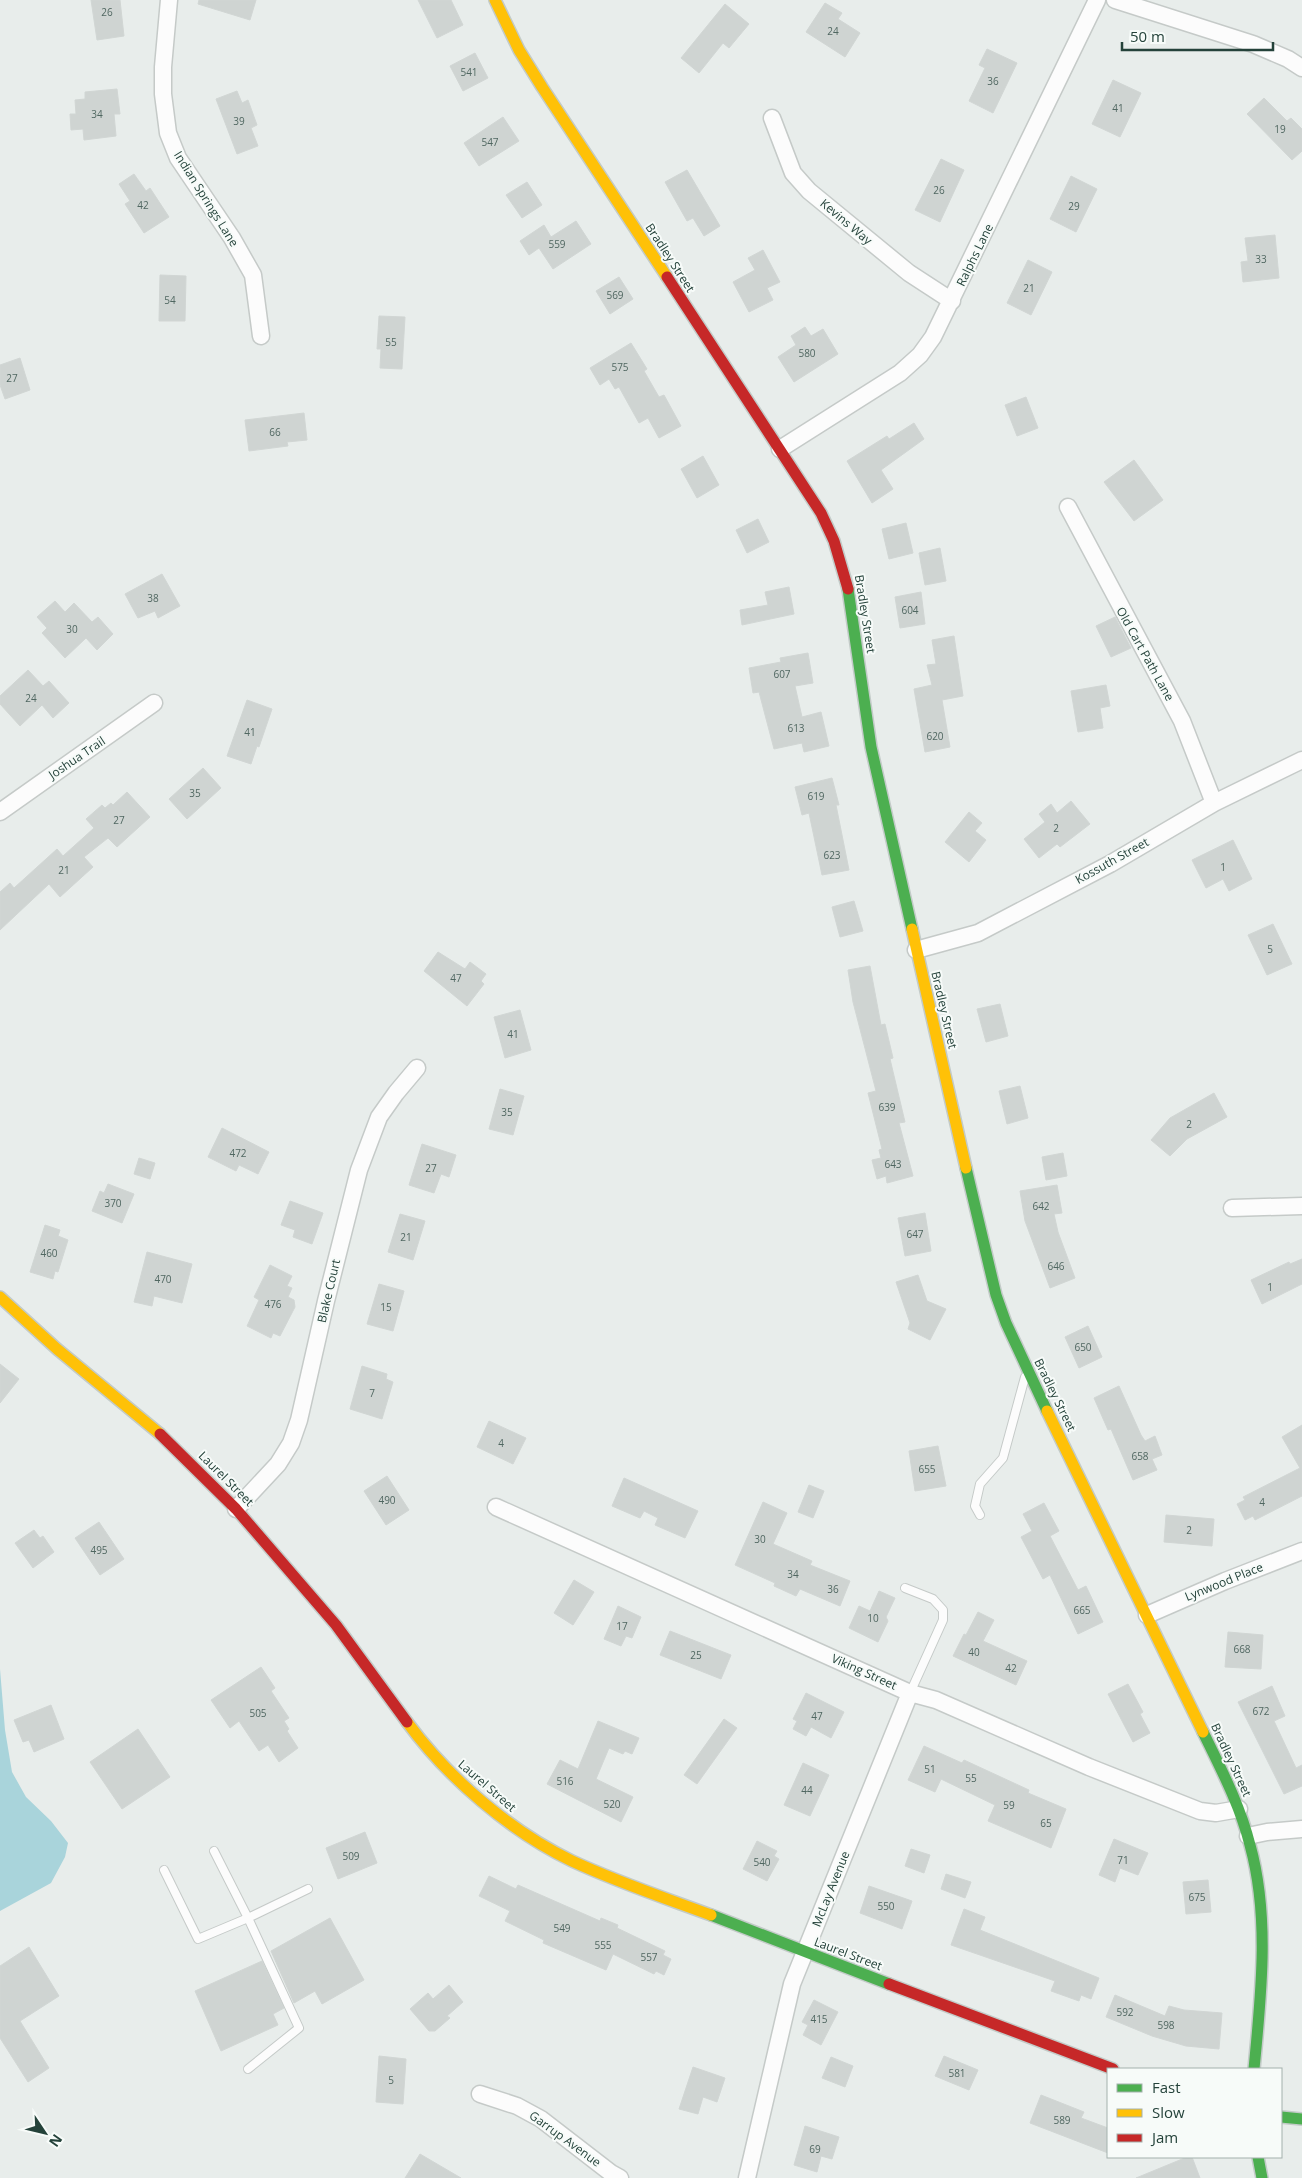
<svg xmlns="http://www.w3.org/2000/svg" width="1302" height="2178" viewBox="0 0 1302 2178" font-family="'Open Sans',sans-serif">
<rect width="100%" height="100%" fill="#e8edeb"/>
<path fill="#a9d4db" d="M0 1669 5 1730 12 1772 26 1797 51 1821 68 1843 65 1857 51 1883 0 1911Z"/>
<path fill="#cfd4d2" stroke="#d1d6d4" d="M91 0H120L124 36 97 40Z
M199 0H256L250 20 198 4Z
M418 0H451L463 25 437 38Z
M825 3 842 13 838 19 860 33 845 57 806 32Z
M725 4 749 24 729 48 723 43 699 73 681 58Z
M987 49 1017 63 993 113 969 101 985 68 979 65Z
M475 53 488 78 463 91 450 66Z
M1113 80 1141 93 1120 137 1092 124Z
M117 89 120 114H114L116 136 84 140 83 129 71 130 70 114H76L75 100 85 99V92Z
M237 91 242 103 248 100 257 125 251 128 258 146 237 154 216 99Z
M1264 98 1287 121 1291 118 1302 129V151L1292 160 1247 114Z
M503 117 519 141 479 166 464 143Z
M941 159 964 170 940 222 915 210Z
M687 170 720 226 704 236 693 218 687 221 665 182Z
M134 174 146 191 150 188 169 217 144 233 125 204 130 201 119 184Z
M1071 176 1097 189 1076 232 1050 219Z
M527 182 542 205 522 218 506 195Z
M576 221 591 244 553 269 539 248 529 255 520 241 544 225 551 237Z
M1275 235 1279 278 1243 282 1241 262 1248 261 1245 238Z
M763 250 780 282 767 288 773 300 749 312 733 282 755 270 748 258Z
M1028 260 1052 272 1031 315 1007 303Z
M160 275 186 276 185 321H159Z
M619 277 633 299 610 314 596 291Z
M379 316 405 317 402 369 380 368 381 349H377Z
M805 327 811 336 823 329 838 354 794 382 778 357 796 345 791 336Z
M631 343 647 369 644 371 659 397 664 395 681 426 659 438 648 418 639 423 619 387 615 389 609 379 600 385 590 368Z
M20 358 30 390 5 399 0 385V365Z
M1026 397 1038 428 1017 436 1005 405Z
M304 413 307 440 287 442 288 446 249 451 245 420Z
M914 423 924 439 881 470 893 489 872 503 847 461 887 436 889 439Z
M703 456 719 485 697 498 681 469Z
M1134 460 1163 500 1134 521 1104 482Z
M758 519 769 542 747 553 736 530Z
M906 523 913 553 889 559 882 529Z
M940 548 946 581 925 585 919 553Z
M162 574 180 606 158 618 155 611 138 618 125 594Z
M789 587 794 614 742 625 740 610 768 605 765 592Z
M921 592 925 624 900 628 895 597Z
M55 601 65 612 74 603 92 622 98 617 113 634 97 650 86 638 65 658 42 633 47 628 37 617Z
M1115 617 1131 648 1111 657 1096 626Z
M954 636 963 696 942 700 950 747 925 752 914 689 932 685 927 665 936 664 932 640Z
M808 653 813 683 795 686 802 717 821 712 829 746 804 752 802 743 774 749 759 692 753 693 749 668 781 662 780 658Z
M28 670 43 686 49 681 69 703 53 718 42 705 20 726 0 704V696Z
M1106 685 1110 706 1100 708 1103 728 1078 732 1071 691Z
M247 700 272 709 259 747 257 746 251 764 227 756Z
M203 768 221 788 187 819 169 799Z
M832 778 839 805H836L849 870 822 875 809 813 802 815 795 787Z
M127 792 150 817 117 847 108 838 84 857 93 867 60 897 49 884 0 930V892L10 883 14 888 57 849 63 856 94 828 86 819 102 805 105 808 111 803 113 805Z
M1071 801 1090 824 1060 847 1057 844 1039 858 1024 839 1045 822 1039 814 1051 804 1057 813Z
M969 812 982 823 975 831 986 840 969 862 945 842Z
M1233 840 1252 879 1229 891 1223 879 1206 888 1192 860Z
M854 901 863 931 840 937 832 907Z
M1273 924 1292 964 1267 975 1248 935Z
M438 952 465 969 470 962 486 974 481 981 484 984 467 1006 424 971Z
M870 966 881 1025 885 1024 893 1058 890 1059 905 1122 899 1123 913 1176 887 1183 886 1176 877 1179 872 1160 881 1158 879 1150 882 1149 868 1093 876 1091 853 1002 848 970Z
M1000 1004 1008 1036 986 1042 977 1009Z
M520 1010 531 1050 505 1058 494 1017Z
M1020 1086 1028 1118 1007 1124 999 1091Z
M500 1089 524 1096 513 1135 489 1129Z
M1214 1093 1227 1117 1187 1139 1170 1156 1151 1140 1170 1118Z
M222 1128 269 1152 258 1174 239 1165 236 1171 208 1157Z
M422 1144 456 1155 449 1177 441 1174 434 1193 409 1185Z
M1063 1153 1067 1176 1046 1180 1042 1157Z
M139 1158 155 1163 150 1179 134 1174Z
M108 1184 134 1194 122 1223 92 1211 100 1191 104 1193Z
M1057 1185 1062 1213 1054 1214 1058 1232 1075 1278 1050 1288 1025 1221 1020 1191Z
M290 1201 323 1213 312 1244 293 1237 295 1230 281 1225Z
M925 1213 931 1251 905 1256 898 1218Z
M400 1214 425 1221 413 1260 388 1252Z
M45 1225 60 1230 58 1236 68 1240 58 1272 55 1271 53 1279 30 1272Z
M147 1252 192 1264 182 1303 154 1296 152 1306 134 1302Z
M1302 1259V1284L1262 1304 1251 1280 1289 1262 1290 1264Z
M270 1265 292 1276 287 1286 292 1288 288 1297 294 1300 295 1307 280 1336 273 1333 271 1338 247 1326 259 1300 254 1297Z
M918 1275 927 1301 946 1309 930 1340 908 1329 910 1323 896 1282Z
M379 1284 404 1291 393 1331 367 1324Z
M1088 1326 1102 1357 1079 1368 1065 1337Z
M0 1364 19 1379 0 1403Z
M362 1366 387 1374 386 1379 393 1382 382 1419 350 1409Z
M1119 1386 1141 1435 1145 1441 1155 1436 1162 1455 1152 1459 1157 1470 1133 1480 1111 1429 1108 1430 1094 1398Z
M489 1421 526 1438 513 1464 477 1447Z
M1302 1425V1496L1255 1520 1253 1516 1245 1520 1237 1504 1245 1500 1243 1497 1300 1468 1282 1437Z
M938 1446 946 1486 915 1491 909 1451Z
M387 1476 409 1510 386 1525 364 1491Z
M624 1478 698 1511 685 1538 655 1525 658 1518 644 1511 640 1518 612 1506Z
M809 1485 824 1491 813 1518 798 1512Z
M763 1502 787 1513 773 1544 812 1561 810 1565 850 1581 840 1606 800 1589 796 1596 774 1586 775 1583 735 1565Z
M1044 1503 1059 1531 1050 1536 1078 1590 1086 1586 1103 1622 1078 1634 1050 1575 1043 1579 1021 1537 1032 1531 1023 1514Z
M1166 1515 1214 1519 1212 1546 1164 1542Z
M99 1522 124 1559 100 1575 75 1538Z
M34 1530 40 1538 43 1536 54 1552 33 1568 15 1543Z
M574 1580 594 1592 573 1625 554 1613Z
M879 1591 895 1598 886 1617 888 1621 878 1642 849 1628 859 1606 870 1611Z
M618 1606 641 1617 632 1638 626 1636 621 1646 604 1639Z
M978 1612 994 1620 983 1641 1027 1661 1016 1685 953 1656 964 1634 966 1635Z
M670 1631 731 1655 721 1679 660 1655Z
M1228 1632 1263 1635 1261 1669 1225 1667Z
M261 1667 275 1688 271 1691 289 1718 284 1721 289 1729 287 1731 298 1748 279 1762 268 1745 259 1751 239 1721 230 1728 211 1700Z
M1128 1684 1143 1712 1140 1714 1150 1733 1133 1742 1108 1694Z
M1272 1686 1285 1716 1274 1721 1296 1768 1302 1765V1786L1284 1794 1238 1702Z
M806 1693 844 1712 831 1738 811 1727 806 1736 793 1729 797 1721 793 1719Z
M51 1705 64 1739 34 1752 29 1740 23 1742 14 1720Z
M724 1719 737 1728 697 1784 684 1775Z
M598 1721 639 1738 632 1754 625 1751 623 1754 609 1748 596 1779 633 1797 621 1822 547 1784 560 1760 578 1769Z
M138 1729 170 1777 122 1809 90 1762Z
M924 1746 962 1763 964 1760 1029 1790 1028 1793 1066 1809 1051 1848 988 1821 995 1805 941 1779 935 1792 908 1780Z
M803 1763 829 1775 810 1816 784 1805Z
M365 1832 377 1863 338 1879 326 1848Z
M1114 1839 1148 1853 1138 1875 1120 1868 1115 1882 1099 1875Z
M757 1841 777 1851 774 1856 779 1859 767 1881 743 1869Z
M911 1849 930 1855 924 1873 905 1866Z
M946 1874 971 1882 965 1898 941 1889Z
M489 1876 516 1889 518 1885 600 1921 601 1918 618 1925 617 1928 665 1951 663 1955 671 1959 664 1975 656 1971 654 1974 613 1954 606 1970 543 1943 544 1940 505 1921 510 1911 479 1896Z
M1208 1880 1211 1912 1186 1914 1183 1882Z
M869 1886 912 1901 902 1929 860 1913Z
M964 1909 985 1917 980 1930 1099 1978 1091 1999 1081 1995 1079 2001 1051 1991 1055 1981 951 1945Z
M330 1918 364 1980 322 2004 315 1991 294 2003 271 1951Z
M29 1947 59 1996 20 2021 49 2068 28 2082 0 2038V1966Z
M262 1961 284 2008 273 2014 278 2025 221 2051 195 1991Z
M449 1985 463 2002 447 2016 450 2018 435 2031H429L410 2009 428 1993 433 1999Z
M1115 1995 1165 2016 1169 2006 1184 2010 1222 2013 1219 2049 1186 2046 1152 2036 1106 2017Z
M814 2000 838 2012 821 2045 803 2035 808 2025 802 2022Z
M379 2056 406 2059 403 2104 376 2102Z
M944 2056 978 2070 969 2090 935 2076Z
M831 2057 853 2066 845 2087 822 2078Z
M693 2067 725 2078 717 2102 703 2097 698 2114 679 2109Z
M1041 2095 1084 2112 1081 2118 1108 2128V2153L1030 2123Z
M805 2126 839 2137 832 2159 821 2156 817 2172 794 2165Z
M420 2154 461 2178H405Z
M1187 2157H1192L1200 2178H1136Z"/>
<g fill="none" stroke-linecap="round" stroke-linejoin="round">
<defs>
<path id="lane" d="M980 1515 975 1506 980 1484 1003 1458 1025 1377
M905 1588 933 1599 943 1610V1620L910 1693
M214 1851 248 1918 308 1889
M164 1870 198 1939 248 1918 299 2028 248 2069"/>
<path id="street" d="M169 0 163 67V94L168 133 178 158 232 238 253 275 261 336
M1115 0 1253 44 1288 59 1302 68
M772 118 793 173 809 191 909 273 952 301
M780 449 900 373 920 355 933 337 1097 0
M1068 507 1182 721 1214 803
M0 812 154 703
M916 950 978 933 1110 864 1214 803 1302 760
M1232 1208 1302 1206
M496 1507 910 1693 936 1700 1089 1767 1200 1811 1216 1813 1239 1809
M236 1509 278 1464 291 1443 299 1420 326 1301 359 1170 379 1117 396 1093 417 1068
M1147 1615 1225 1581 1302 1551
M1248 1836 1267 1832 1302 1829
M480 2094 517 2106 541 2119 611 2173 620 2178
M747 2178 792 1984 910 1693"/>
<path id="fast" d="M848 589 871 747 912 929
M966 1168 996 1295 1006 1323 1047 1411
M1203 1732C1221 1769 1240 1805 1250 1845 1270 1917 1261 1995 1254 2069
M711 1915 889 1984
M1281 2117 1302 2119
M1258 2157 1262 2178"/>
<path id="slow" d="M495 0 519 50 542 87 667 277
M912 929 966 1168
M0 1297 57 1349 160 1434
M1047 1411 1203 1732
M407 1722C448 1778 510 1831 572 1861 617 1882 665 1898 711 1915"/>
<path id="jam" d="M667 277 821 513 834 541 848 589
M160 1434 236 1509 336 1625 407 1722
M889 1984 1113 2069"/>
</defs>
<use href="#lane" stroke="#c5cac8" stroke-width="10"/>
<use href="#street" stroke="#c5cac8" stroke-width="19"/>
<use href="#fast" stroke="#c3cbc8" stroke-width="14"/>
<use href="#slow" stroke="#c3cbc8" stroke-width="14"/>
<use href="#jam" stroke="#c3cbc8" stroke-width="14"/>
<use href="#lane" stroke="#fcfcfc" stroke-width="8"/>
<use href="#street" stroke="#fcfcfc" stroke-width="16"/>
<use href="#fast" stroke="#4caf50" stroke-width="11"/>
<use href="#slow" stroke="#ffc107" stroke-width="11"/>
<use href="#jam" stroke="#c62828" stroke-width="11"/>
</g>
<g text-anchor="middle" stroke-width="4" stroke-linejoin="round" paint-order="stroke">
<g font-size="10" fill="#506761">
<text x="107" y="16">26</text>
<text x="833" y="35">24</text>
<text x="469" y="76">541</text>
<text x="993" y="85">36</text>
<text x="1118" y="112">41</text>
<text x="97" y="118">34</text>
<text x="239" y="125">39</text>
<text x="1280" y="133">19</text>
<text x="490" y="146">547</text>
<text x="939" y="194">26</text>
<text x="143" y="209">42</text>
<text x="1074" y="210">29</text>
<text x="557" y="248">559</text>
<text x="1261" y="263">33</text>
<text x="1029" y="292">21</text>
<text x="615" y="299">569</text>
<text x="170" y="304">54</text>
<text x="391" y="346">55</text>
<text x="807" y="357">580</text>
<text x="620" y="371">575</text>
<text x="12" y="382">27</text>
<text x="275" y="436">66</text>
<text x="153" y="602">38</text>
<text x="910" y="614">604</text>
<text x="72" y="633">30</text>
<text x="782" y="678">607</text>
<text x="31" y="702">24</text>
<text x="796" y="732">613</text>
<text x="250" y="736">41</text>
<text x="935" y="740">620</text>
<text x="195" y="797">35</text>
<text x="816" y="800">619</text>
<text x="119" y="824">27</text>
<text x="1056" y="832">2</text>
<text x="832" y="859">623</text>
<text x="1223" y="871">1</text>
<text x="64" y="874">21</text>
<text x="1270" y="953">5</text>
<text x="456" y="982">47</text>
<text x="513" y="1038">41</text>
<text x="887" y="1111">639</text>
<text x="507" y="1116">35</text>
<text x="1189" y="1128">2</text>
<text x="238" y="1157">472</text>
<text x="893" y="1168">643</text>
<text x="431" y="1172">27</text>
<text x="113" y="1207">370</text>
<text x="1041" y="1210">642</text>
<text x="915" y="1238">647</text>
<text x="406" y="1241">21</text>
<text x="49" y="1257">460</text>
<text x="1056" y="1270">646</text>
<text x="163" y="1283">470</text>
<text x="1270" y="1291">1</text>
<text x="273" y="1308">476</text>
<text x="386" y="1311">15</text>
<text x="1083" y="1351">650</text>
<text x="372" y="1397">7</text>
<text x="501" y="1447">4</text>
<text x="1140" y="1460">658</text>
<text x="927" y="1473">655</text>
<text x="387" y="1504">490</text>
<text x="1262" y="1506">4</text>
<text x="1189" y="1534">2</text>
<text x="760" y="1543">30</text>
<text x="99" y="1554">495</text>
<text x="793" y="1578">34</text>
<text x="833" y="1593">36</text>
<text x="1082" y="1614">665</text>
<text x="873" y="1622">10</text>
<text x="622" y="1630">17</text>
<text x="1242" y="1653">668</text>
<text x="974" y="1656">40</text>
<text x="696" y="1659">25</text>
<text x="1011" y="1672">42</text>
<text x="1261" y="1715">672</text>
<text x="258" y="1717">505</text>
<text x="817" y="1720">47</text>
<text x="930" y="1773">51</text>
<text x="971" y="1782">55</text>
<text x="565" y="1785">516</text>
<text x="807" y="1794">44</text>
<text x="612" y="1808">520</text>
<text x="1009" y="1809">59</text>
<text x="1046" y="1827">65</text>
<text x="351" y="1860">509</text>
<text x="1123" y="1864">71</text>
<text x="762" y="1866">540</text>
<text x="1197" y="1901">675</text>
<text x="886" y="1910">550</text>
<text x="562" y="1932">549</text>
<text x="603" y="1949">555</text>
<text x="649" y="1961">557</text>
<text x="1125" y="2016">592</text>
<text x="819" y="2023">415</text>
<text x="1166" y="2029">598</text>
<text x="957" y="2077">581</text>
<text x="391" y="2084">5</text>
<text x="1062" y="2124">589</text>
<text x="815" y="2153">69</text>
</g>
<g font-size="12" fill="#24423a" stroke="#f7fbf9">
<text transform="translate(206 199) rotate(58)" y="4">Indian Springs Lane</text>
<text transform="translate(846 222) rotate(40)" y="4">Kevins Way</text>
<text transform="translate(975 255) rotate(-64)" y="4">Ralphs Lane</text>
<text transform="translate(670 258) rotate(57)" y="4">Bradley Street</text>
<text transform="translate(865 614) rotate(81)" y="4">Bradley Street</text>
<text transform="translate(1145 654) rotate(61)" y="4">Old Cart Path Lane</text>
<text transform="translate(77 758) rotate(-34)" y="4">Joshua Trail</text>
<text transform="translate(1112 861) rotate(-29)" y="4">Kossuth Street</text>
<text transform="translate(944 1010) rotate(77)" y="4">Bradley Street</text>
<text transform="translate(329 1291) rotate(-77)" y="4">Blake Court</text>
<text transform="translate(1055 1395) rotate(64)" y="4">Bradley Street</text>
<text transform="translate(226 1479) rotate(45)" y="4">Laurel Street</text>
<text transform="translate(1224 1582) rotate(-22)" y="4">Lynwood Place</text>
<text transform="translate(864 1672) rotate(24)" y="4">Viking Street</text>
<text transform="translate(1231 1760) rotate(65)" y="4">Bradley Street</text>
<text transform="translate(487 1786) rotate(41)" y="4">Laurel Street</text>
<text transform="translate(831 1889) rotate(-68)" y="4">McLay Avenue</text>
<text transform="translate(848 1954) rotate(21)" y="4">Laurel Street</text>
<text transform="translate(565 2139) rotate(36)" y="4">Garrup Avenue</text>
</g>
</g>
<rect x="1107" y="2068" width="175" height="90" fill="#f7fbf9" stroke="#a3b1ad"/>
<rect x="1117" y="2084" width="25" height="8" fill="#4caf50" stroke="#a3b1ad"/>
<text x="1152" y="2093" font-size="15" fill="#24423a">Fast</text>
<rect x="1117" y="2109" width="25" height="8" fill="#ffc107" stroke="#a3b1ad"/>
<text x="1152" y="2118" font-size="15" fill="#24423a">Slow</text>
<rect x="1117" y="2134" width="25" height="8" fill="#c62828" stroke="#a3b1ad"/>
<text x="1152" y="2143" font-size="15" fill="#24423a">Jam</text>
<g transform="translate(45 2133) rotate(125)" stroke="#f7fbf9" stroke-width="4" paint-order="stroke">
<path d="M0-4L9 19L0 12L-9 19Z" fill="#24423a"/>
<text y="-8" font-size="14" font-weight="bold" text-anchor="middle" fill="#24423a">N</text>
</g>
<path d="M1122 42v8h151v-8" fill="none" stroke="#24423a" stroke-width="2.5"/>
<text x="1130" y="42" font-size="15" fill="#24423a" stroke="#f7fbf9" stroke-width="4" paint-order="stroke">50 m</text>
</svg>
